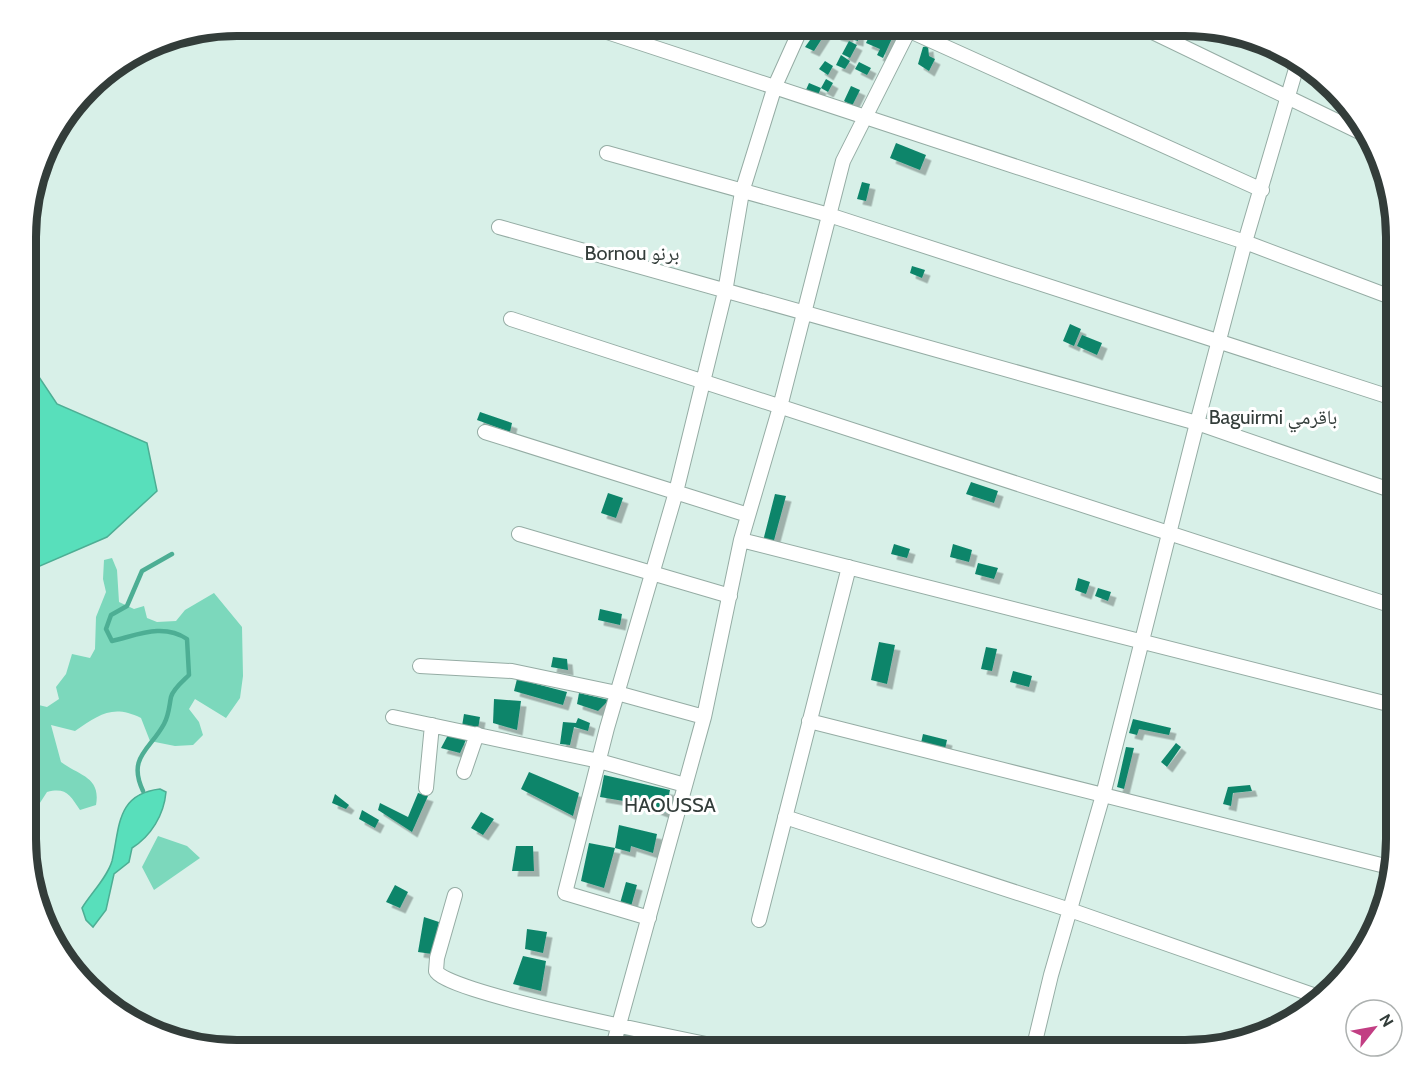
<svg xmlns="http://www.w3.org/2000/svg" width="1422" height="1076" viewBox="0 0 1422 1076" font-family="Cabin,'Noto Naskh Arabic',sans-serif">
<defs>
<filter id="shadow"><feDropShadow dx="5.5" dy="5.5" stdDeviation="0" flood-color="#0004"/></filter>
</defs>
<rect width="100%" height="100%" fill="#d8f0e8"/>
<path fill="#7cd8bc" d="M112 558 117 570 119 602 134 609 144 606 147 618 157 622 176 621 185 610 214 593 242 627 243 676 240 698 226 718 195 699 189 709 199 722 203 735 193 745 175 746 150 741 141 718C112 704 99 715 75 731L51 725 61 762C80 776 101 777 96 805L80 810C70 795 66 787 47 792L36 809 32 845 26 843V702L47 707 59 699 56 687 66 674 72 654 90 658 95 649 96 617 106 592 103 579 104 560Z
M158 836 187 846 200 858 154 890 142 867Z"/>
<path fill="#58dfbb" stroke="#4dae94" stroke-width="1.5" d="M27 359 57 404 147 443 157 491 107 537 40 566 27 559Z
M160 789 166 792C164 815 151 836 132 848L129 862 114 874 106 910 93 927 86 920 82 908C91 893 107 878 112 861 120 827 116 794 160 789Z"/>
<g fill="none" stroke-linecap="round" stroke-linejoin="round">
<path stroke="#4dae94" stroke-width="4.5" d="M143 791C127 757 150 750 164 724 169 715 169 707 171 697 173 689 183 681 189 675L187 639C163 623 138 635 112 641L106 629 111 615 127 606 142 571 172 554"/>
</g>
<path fill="#0e856b" filter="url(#shadow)" d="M820 26H830L814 51 805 47Z
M837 26 850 29 847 38 835 35Z
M854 26H868L867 31 859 28 858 41 850 39 853 27 859 28Z
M874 26 894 34 883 58 877 55 880 49 866 43Z
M849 41 857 45 850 58 842 54Z
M928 46 929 56 935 59 929 71 918 64 923 47Z
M841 55 850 61 845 69 836 65Z
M825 61 833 66 828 75 819 69Z
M859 62 871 68 867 75 855 69Z
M826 79 833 83 828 92 821 88Z
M809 83 821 88 817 97 805 92Z
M851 86 860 90 852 106 844 101Z
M896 143 926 155 920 170 890 158Z
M862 182 870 184 866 201 857 199Z
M912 266 925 270 922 278 910 273Z
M1070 324 1081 329 1074 346 1063 341Z
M1082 335 1102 343 1097 355 1077 346Z
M480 412 512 423 510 432 477 420Z
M971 482 998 491 994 503 966 494Z
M608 493 623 498 616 518 601 513Z
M775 494 786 496 773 544 763 541Z
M894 544 910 549 907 558 891 554Z
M953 544 972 550 969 562 950 557Z
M978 563 998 568 994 579 975 574Z
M1078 578 1090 582 1086 594 1075 590Z
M1098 588 1111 592 1108 601 1095 596Z
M600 609 622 614 620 625 598 620Z
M879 642 895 645 887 684 871 680Z
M986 647 997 649 992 671 981 669Z
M553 657 567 659 568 670 551 667Z
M1013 671 1032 676 1029 687 1010 682Z
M517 679 567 692 563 705 514 691Z
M579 693 609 700 598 711 577 704Z
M494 699 521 701 517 730 493 723Z
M464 714 480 717 478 729 462 726Z
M578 718 590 723 588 731 574 727 570 745 560 744 563 722 576 723Z
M1133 719 1171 728 1169 735 1139 729 1137 735 1129 733Z
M923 734 947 740 945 749 921 743Z
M448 735 466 740 460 753 441 748Z
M1176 743 1181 747 1167 767 1161 762Z
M1126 747 1134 748 1124 789 1117 787Z
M529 772 579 793 573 816 521 789Z
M604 775 670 790 665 813 641 804 600 797Z
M1250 785 1252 791 1233 793 1231 806 1223 804 1228 787Z
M418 793 428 796 412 832 378 810 380 803 408 817Z
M335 794 349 805 346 809 332 803Z
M362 810 379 820 375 828 359 819Z
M481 812 494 819 483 835 471 828Z
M619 825 657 834 653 853 631 846 630 852 615 848 604 888 581 881 589 843 615 848Z
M516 846H533L534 871H512Z
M626 882 637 885 630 910 619 907Z
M395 885 408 892 400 908 386 902Z
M424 917 439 922 432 954 418 952Z
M527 929 547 932 543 953 525 949Z
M523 956 546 961 541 991 513 984Z"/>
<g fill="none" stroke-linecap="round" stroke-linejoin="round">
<defs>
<path id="minor" d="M899 26 1262 190
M1140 26 1370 137
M595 28 1245 242 1396 299
M607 153 829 215 1396 399
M499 227 1197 423 1396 492
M511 319 1396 607
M485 432 748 515
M519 534 730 596
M741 540 1396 706
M420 666 512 671 617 693 704 717
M393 717 599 761 685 785
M809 721 1393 868
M464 772 477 734
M426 788 432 725
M785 817 1070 910 1319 997
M455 895 437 958 436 971C445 993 697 1042 735 1050
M649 918 565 893 607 728 676 492 725 292 742 192 775 86 802 26
M759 920 849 567
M612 1050 704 717 741 540 780 407 843 161 911 26
M1033 1050 1051 975 1103 795 1197 423 1245 242 1298 62"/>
</defs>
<use href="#minor" stroke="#95aca4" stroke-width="16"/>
<use href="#minor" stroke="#fff" stroke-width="14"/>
</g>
<g text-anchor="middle" stroke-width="6" stroke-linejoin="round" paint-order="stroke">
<g font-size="20" fill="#333d3a" stroke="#fff">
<text x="632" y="260">Bornou برنو</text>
<text x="1273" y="424">Baguirmi باقرمي</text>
<text x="670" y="812">HAOUSSA</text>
</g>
</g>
<path d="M0 0H1422V1076H0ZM237 36H1185A201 201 0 0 1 1386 237V839A201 201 0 0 1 1185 1040H237A201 201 0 0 1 36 839V237A201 201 0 0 1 237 36Z" fill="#fff" fill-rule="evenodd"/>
<path fill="none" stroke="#333d3a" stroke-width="8" d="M237 36H1185A201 201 0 0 1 1386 237V839A201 201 0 0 1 1185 1040H237A201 201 0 0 1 36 839V237A201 201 0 0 1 237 36Z"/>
<g transform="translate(1374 1028) rotate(59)"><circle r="28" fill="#ffffff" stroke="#adb1b0" stroke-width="1.5"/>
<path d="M0-4.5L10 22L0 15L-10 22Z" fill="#c23e83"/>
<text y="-9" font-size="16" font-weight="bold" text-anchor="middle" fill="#333d3a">N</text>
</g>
</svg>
